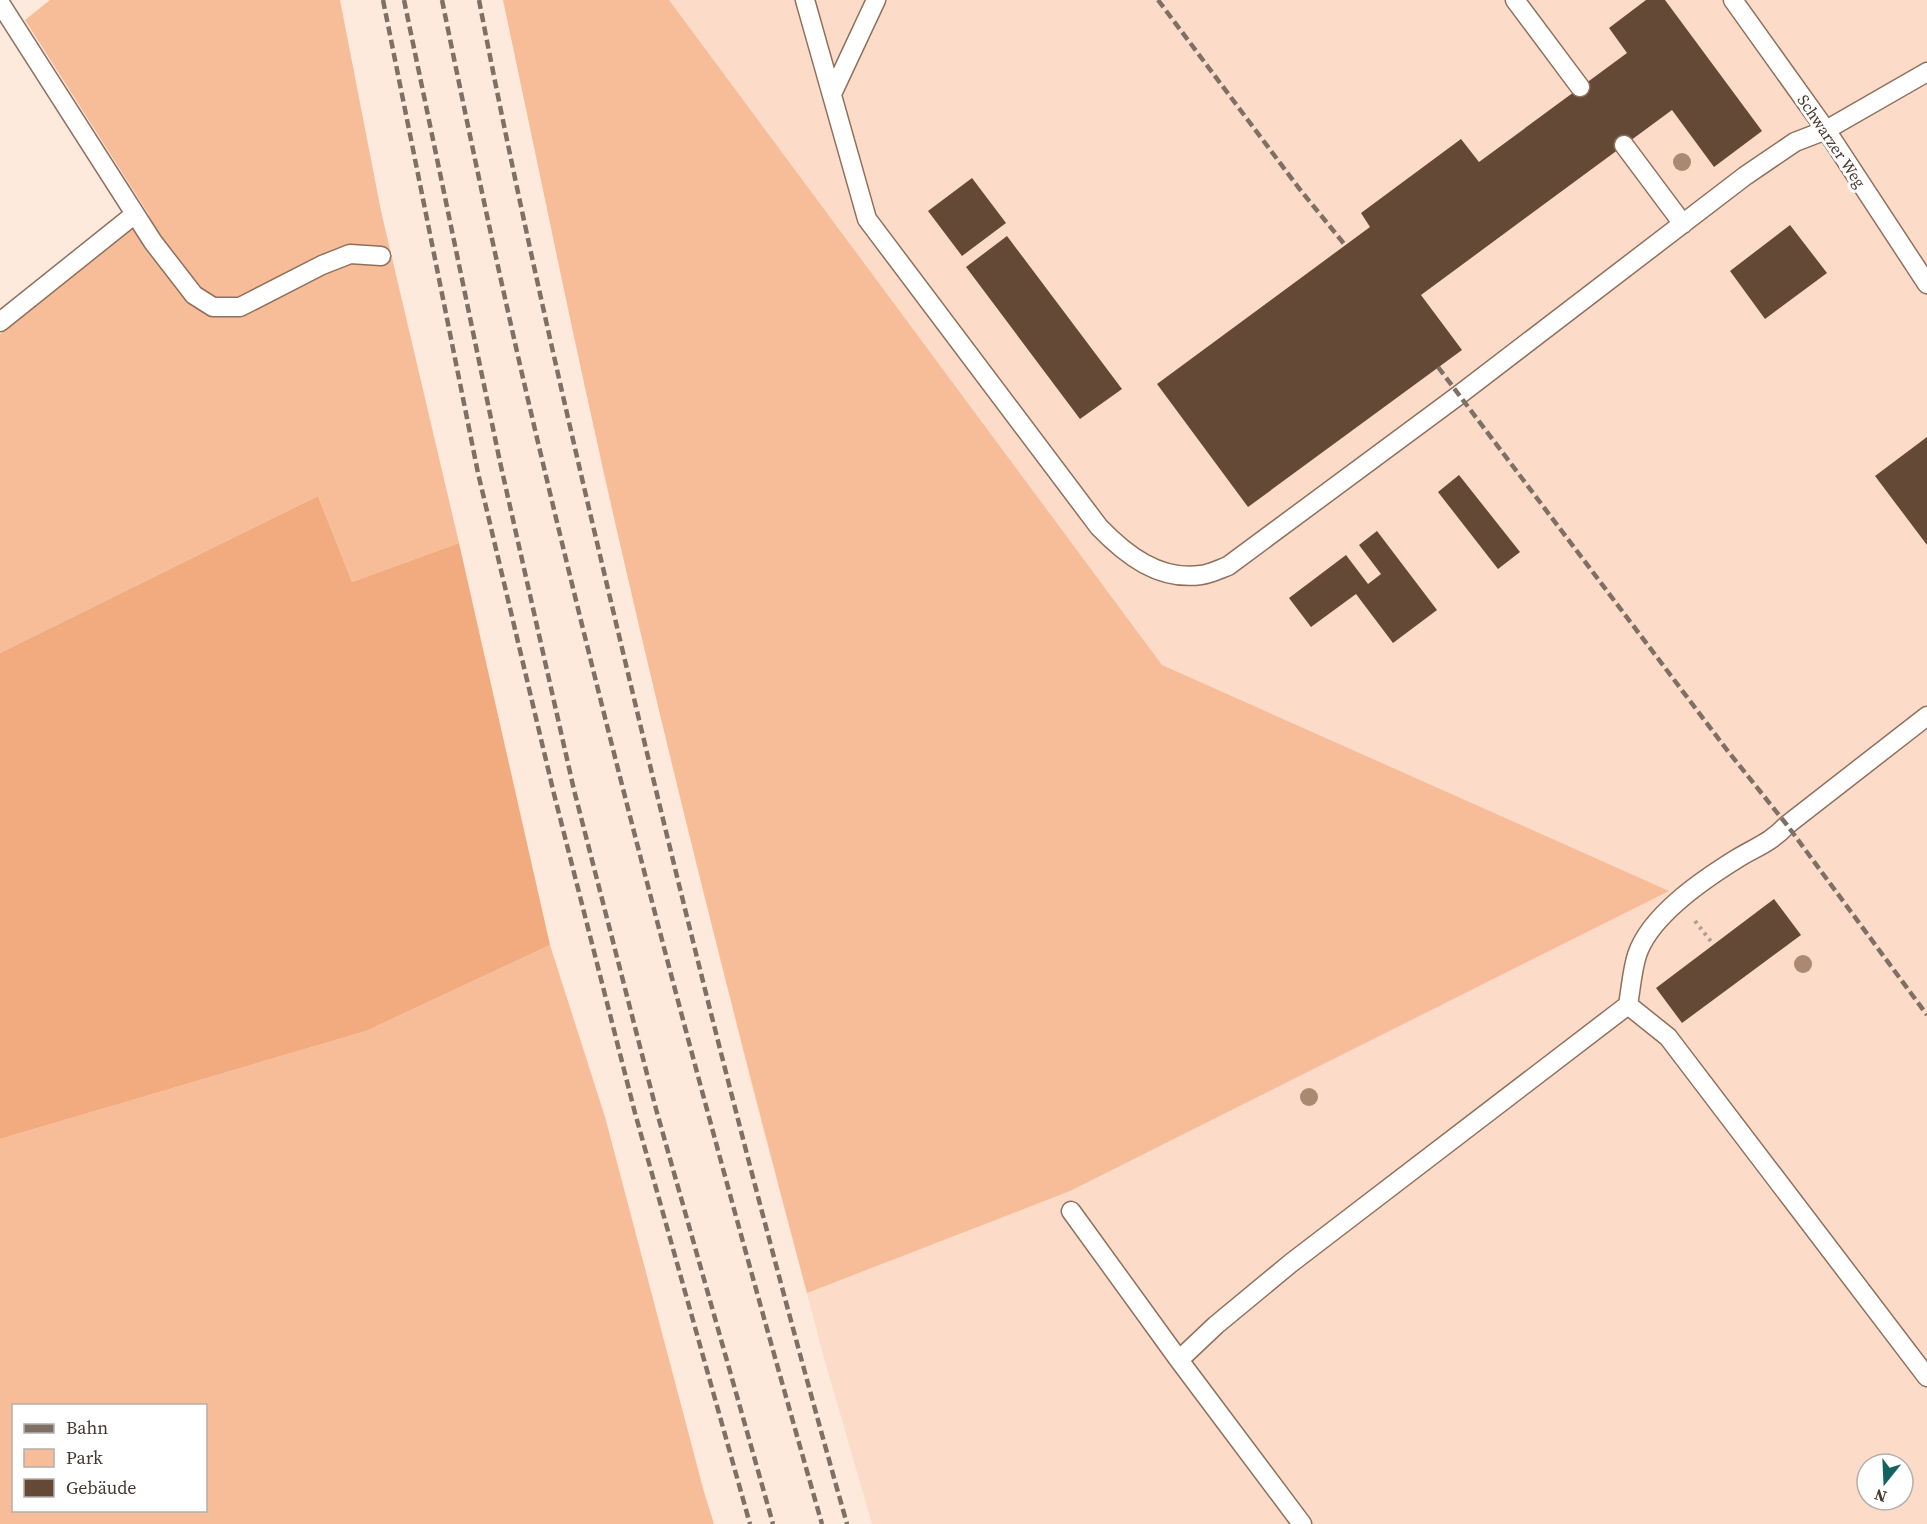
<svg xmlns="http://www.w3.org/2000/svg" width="1927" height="1524" viewBox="0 0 1927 1524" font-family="'Source Serif 4',serif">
<rect width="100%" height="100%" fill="#fee9dd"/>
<path fill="#fcdcc8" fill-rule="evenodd" d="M535 0H1927V1524H872L824 1358 752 1087 677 785 601 463ZM1867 1464H1903V1500H1867Z"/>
<path fill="#f7bd98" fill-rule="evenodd" d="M50 0H340L381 211 459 543 352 582 318 496 0 653V334L149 215 25 20Z
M503 0H669L1162 665 1669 891 1070 1191 807 1293C734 1018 664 742 602 464 567 309 536 154 503 0Z
M550 945 605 1117 704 1492 714 1524H0V1139L366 1031ZM14 1406H206V1510H14Z"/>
<path fill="#f1ab7e" d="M318 496 352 582 459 543 550 945 366 1031 0 1139V653Z"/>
<path fill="#644937" d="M1646 0H1665L1762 131 1714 167 1672 110 1421 295 1462 350 1248 507 1157 384 1370 227 1361 213 1461 139 1479 162 1627 53 1609 28Z
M972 178 1006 223 962 256 928 211Z
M1790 225 1827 273 1765 319 1730 271Z
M1007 236 1122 389 1080 419 966 267Z
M1927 437V545L1875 476Z
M1459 475 1520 552 1498 569 1438 492Z
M1377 531 1437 610 1393 643 1356 594 1311 627 1289 598 1346 555 1368 584 1381 574 1359 545Z
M1774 899 1801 935 1682 1023 1656 988Z"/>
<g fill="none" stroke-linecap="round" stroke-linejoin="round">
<defs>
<path id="service" d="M805 0 867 219 1099 527C1126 555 1159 581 1201 575 1210 574 1220 569 1228 566L1459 395 1745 176 1795 142 1826 130 1927 72
M1515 0 1580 87
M1733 0 1826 130 1927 284
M0 3 153 242 194 295 213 307H240L322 265 350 254 381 256
M832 94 876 0
M1624 145 1683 224
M0 322 135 214
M1628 1005C1631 988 1632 971 1637 955 1650 915 1704 879 1738 858 1758 846 1770 843 1787 825L1927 716
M1071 1211 1179 1360 1302 1524
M1179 1360 1216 1325 1291 1263 1628 1005 1668 1037 1927 1377"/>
</defs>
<use href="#service" stroke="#8e705d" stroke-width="21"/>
<path stroke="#af9e93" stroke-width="4" stroke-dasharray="3 4.5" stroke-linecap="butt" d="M1695 921 1713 944"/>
<use href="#service" stroke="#fff" stroke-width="18"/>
<path stroke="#7f7066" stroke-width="4.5" stroke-dasharray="9 4.5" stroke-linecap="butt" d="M383 0 478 473 554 794 635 1113 750 1524
M404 0 500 462 574 790 656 1109 773 1524
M442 0C473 152 505 304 541 455 626 814 721 1170 822 1524
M479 0C522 224 574 447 627 669 695 956 767 1241 847 1524
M1158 0 1298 187 1345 245
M1438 367 1727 750 1787 825 1927 1015"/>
</g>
<g fill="#aa8871">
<circle cx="1682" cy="162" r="9"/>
<circle cx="1803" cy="964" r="9"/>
<circle cx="1309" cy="1097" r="9"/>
</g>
<g text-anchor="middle" stroke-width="6" stroke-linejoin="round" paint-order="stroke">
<g font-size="16" fill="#45382f" stroke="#fff">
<text transform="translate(1832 141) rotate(56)" y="6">Schwarzer Weg</text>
</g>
</g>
<rect x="12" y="1404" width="195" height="108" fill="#ffffff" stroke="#b5afac" stroke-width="1.5"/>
<rect x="24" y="1424" width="30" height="9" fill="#7f7066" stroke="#b5afac" stroke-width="1.5"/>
<text x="66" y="1434" font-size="18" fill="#45382f">Bahn</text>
<rect x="24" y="1449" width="30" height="18" fill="#f7bd98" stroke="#b5afac" stroke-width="1.5"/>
<text x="66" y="1464" font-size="18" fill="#45382f">Park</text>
<rect x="24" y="1479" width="30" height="18" fill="#644937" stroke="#b5afac" stroke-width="1.5"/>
<text x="66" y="1494" font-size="18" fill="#45382f">Gebäude</text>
<g transform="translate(1885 1482) rotate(198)"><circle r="28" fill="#ffffff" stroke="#b5afac" stroke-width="1.5"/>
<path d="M0-4.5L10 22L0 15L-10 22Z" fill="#146360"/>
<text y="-9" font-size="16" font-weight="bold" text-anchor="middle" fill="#45382f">N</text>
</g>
</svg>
